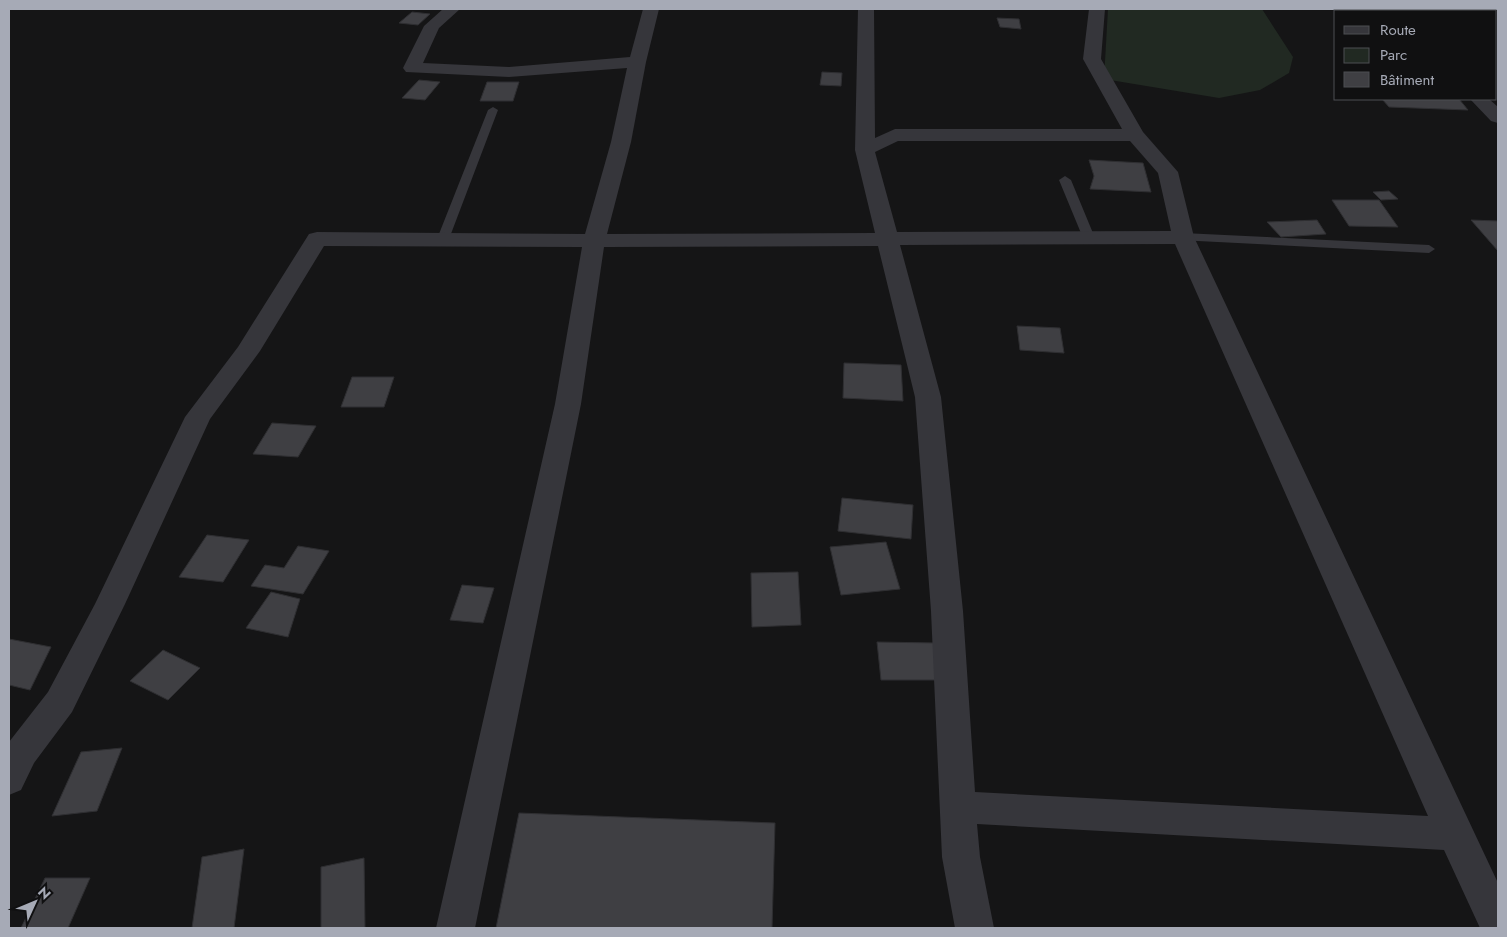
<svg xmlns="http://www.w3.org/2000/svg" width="1507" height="937" viewBox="0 0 1507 937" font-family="Jost,sans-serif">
<rect width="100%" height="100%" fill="#151516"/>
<path fill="#212922" d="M1108 9H1262L1293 57 1289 73 1260 90 1219 98 1104 79Z"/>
<path fill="#3f3f43" stroke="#2f2f32" d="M412 12 430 14 418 25 399 23Z
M997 18 1019 19 1021 29 1000 27Z
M822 72 842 73 841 86 820 85Z
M419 80 440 82 425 100 402 98Z
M487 82H519L513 101H480Z
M1382 99H1459L1468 110 1389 107Z
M1089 160 1143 163 1151 192 1090 189 1094 176Z
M1389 191 1398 199 1381 200 1373 192Z
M1332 200H1379L1398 227 1349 226Z
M1317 220 1326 234 1281 237 1267 222Z
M1471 220 1498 221V251Z
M1017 326 1060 328 1064 353 1020 350Z
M844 363 901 365 903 401 843 398Z
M352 377H394L384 407H341Z
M272 423 316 426 298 457 253 454Z
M842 498 913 505 911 539 838 531Z
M207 535 249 540 223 582 179 577Z
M886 542 900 589 841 595 830 547Z
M298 546 329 551 303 594 251 586 265 565 284 568Z
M798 572 801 625 752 627 751 573Z
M462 585 494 588 483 623 450 620Z
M271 592 300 599 288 637 246 628Z
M9 639 51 647 30 690 9 685Z
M877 642 936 643 942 680H881Z
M163 650 200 668 168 700 130 681Z
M122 748 97 811 52 816 81 752Z
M519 813 775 823 772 928H496Z
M244 849 234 928H192L202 857Z
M364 858 365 928H321V867Z
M45 878H90L68 928H21Z"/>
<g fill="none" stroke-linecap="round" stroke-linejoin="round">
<path fill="#36363b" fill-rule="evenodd" d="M493 107 498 110 449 239 443 243 438 242 437 239 488 110Z
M1065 176 1071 180 1095 238 1094 241 1089 242 1083 238 1059 180Z
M1183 233 1429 245 1435 249 1429 253 1178 240 1177 237 1178 234Z"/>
<path fill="#36363b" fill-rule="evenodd" d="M443 9H460L439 28 423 63 509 67 630 57 643 9H659L646 62 631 142 607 234 875 233 855 150 858 9H874L875 138 895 129H1122L1083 59 1089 9H1105L1101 59 1143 132 1178 172 1194 237 1498 883V928H1480L1444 850 977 824 980 857 994 928H955L942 857 931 611 915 397 878 246 604 247 581 404 475 928H436L555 404 582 247 324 246 260 351 210 419 125 604 72 712 34 763 21 790 9 795V742L48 692 95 604 185 417 238 347 309 234 317 232 585 234 611 142 627 68 509 77 406 72 403 68 424 26ZM898 141H1130L1158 173 1171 231 897 232 875 152ZM1175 244 1428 816 975 792 963 611 941 397 900 245Z
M1376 9H1392L1394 11H1378Z
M1470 99H1489L1498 107V123L1491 121Z"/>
</g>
<rect width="1507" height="937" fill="none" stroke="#a6aab6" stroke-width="20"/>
<rect x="1334" y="10" width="162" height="90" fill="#101011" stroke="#4c4e53"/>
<rect x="1344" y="26" width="25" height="8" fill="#36363b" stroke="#4c4e53"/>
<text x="1380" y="35" font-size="15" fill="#a6aab6">Route</text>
<rect x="1344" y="48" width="25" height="15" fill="#212922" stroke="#4c4e53"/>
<text x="1380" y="60" font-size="15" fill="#a6aab6">Parc</text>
<rect x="1344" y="72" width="25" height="15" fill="#3f3f43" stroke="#4c4e53"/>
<text x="1380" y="85" font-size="15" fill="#a6aab6">Bâtiment</text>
<g transform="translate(35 902) rotate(46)" stroke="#101011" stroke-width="4" paint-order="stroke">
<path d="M0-4L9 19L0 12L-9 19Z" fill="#a6aab6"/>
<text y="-8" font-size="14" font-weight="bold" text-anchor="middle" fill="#a6aab6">N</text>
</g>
</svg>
